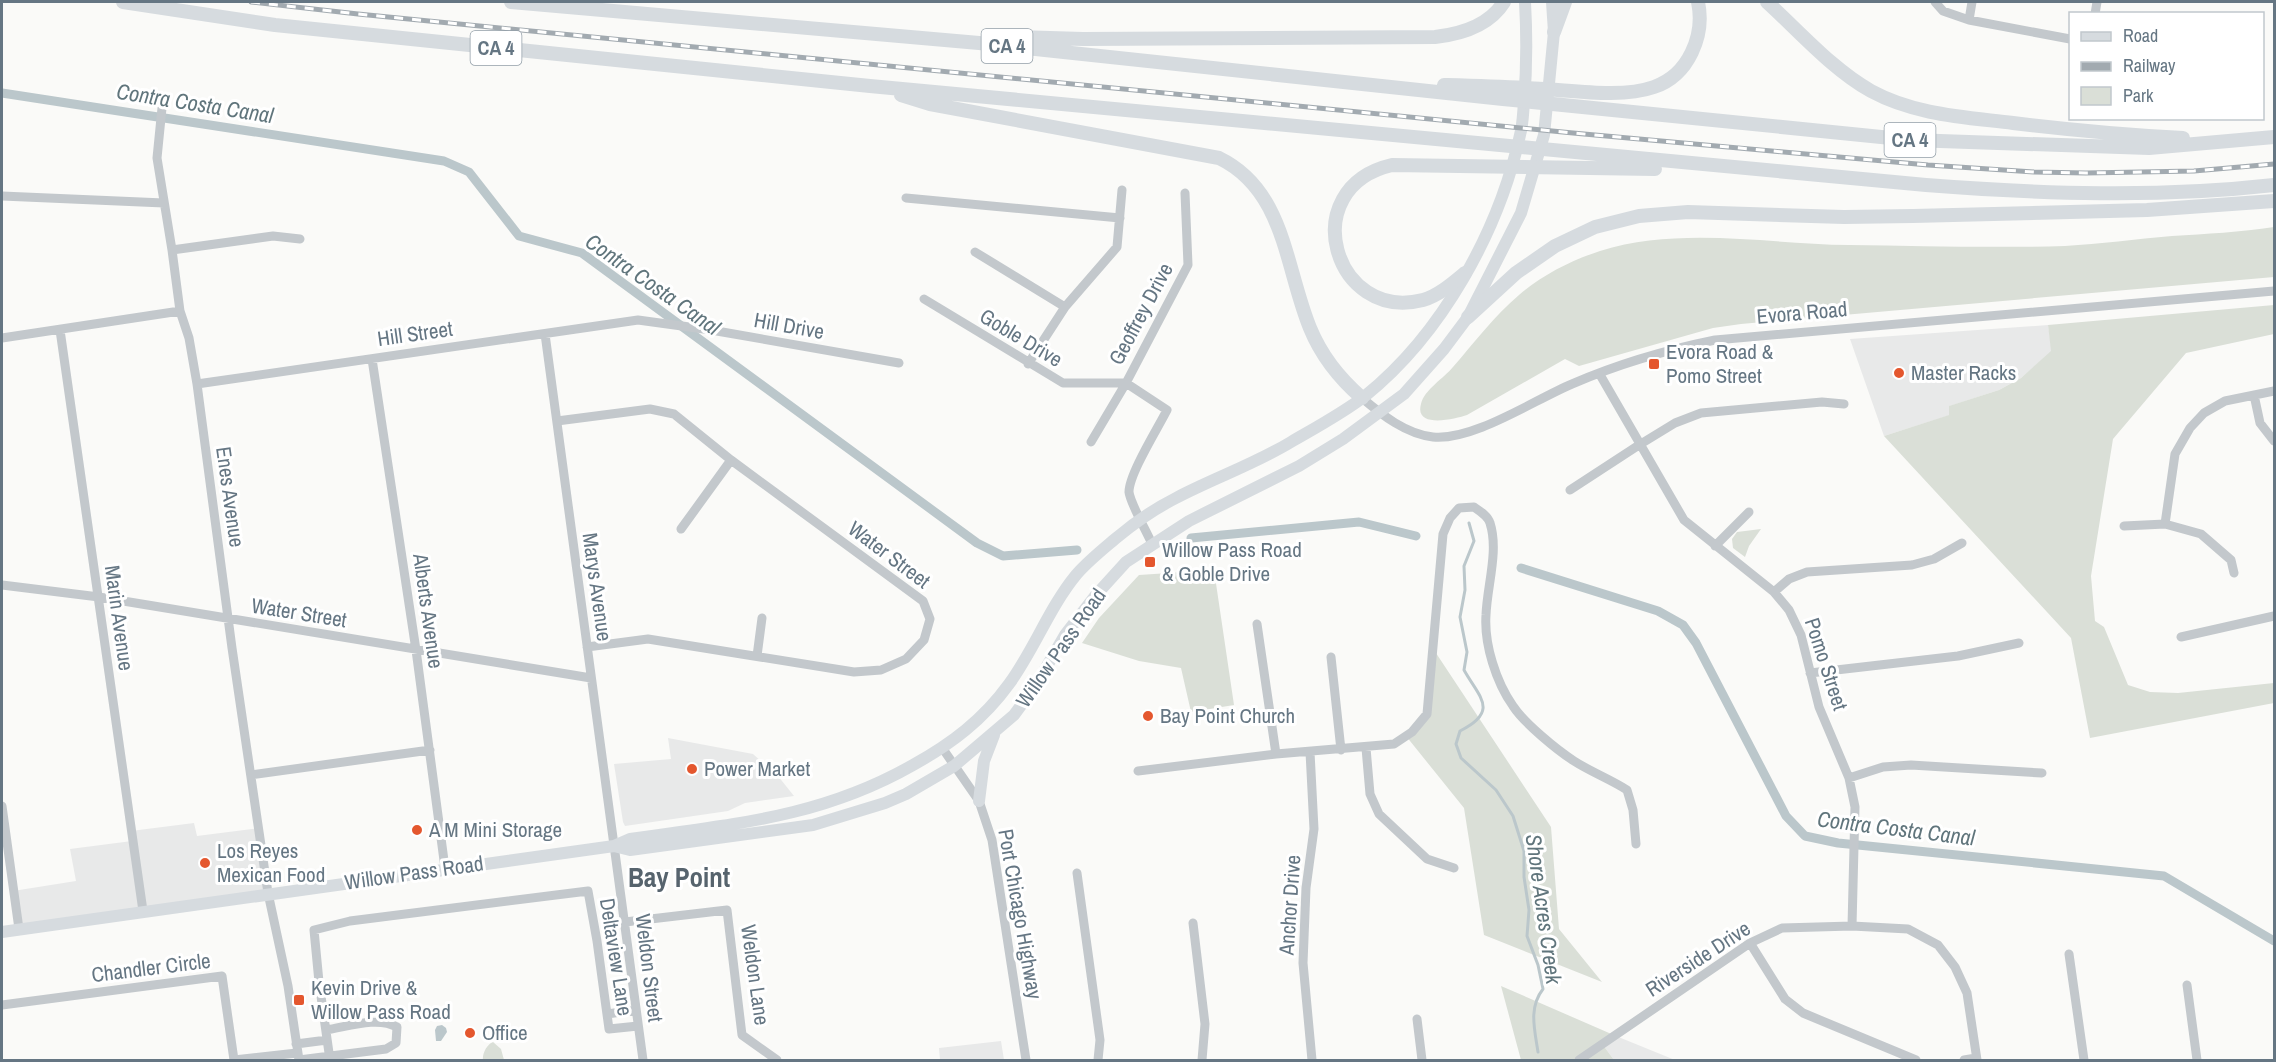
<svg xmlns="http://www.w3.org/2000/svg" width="2276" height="1062" viewBox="0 0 2276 1062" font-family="'Archivo Narrow',sans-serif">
<rect width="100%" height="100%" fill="#fafaf8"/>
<path fill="#e8e9e9" d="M2048 325 2052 351 2021 378 1999 390 1950 406V415L1884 436 1850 339Z
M668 738 753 754 778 776 794 796 745 803 728 811 625 826 623 822 614 764 671 759Z
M194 823 197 836 259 828 268 893 19 929 13 891 76 881 70 849 132 841 131 831Z
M1616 1036 1675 1060H1614L1603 1045Z
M1001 1041 1004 1060H940L939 1048Z"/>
<path fill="#dadfd7" d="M2274 227V277L1741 324 1713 328 1579 366 1565 359 1467 415C1455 419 1414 429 1421 404 1424 390 1444 378 1453 367 1474 343 1494 316 1519 295 1542 275 1572 260 1600 251 1680 226 1767 244 1849 245 1921 246 1993 248 2065 246 2100 244 2136 239 2172 236 2206 234 2241 232 2274 227Z
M2274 305V334L2186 353 2113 439 2091 576 2095 621 2104 627 2128 685 2150 692 2178 693 2274 683V703L2090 738 2071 638 1884 436 1949 415V406L1999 390 2021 378 2051 351 2048 325Z
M1761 529 1749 546 1745 557 1733 548 1732 539 1737 532Z
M1214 570 1234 705 1191 712 1181 668 1139 661 1082 643 1099 618 1139 575Z
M1432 647 1551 827 1559 929 1602 982 1484 935 1464 808 1406 736 1427 714Z
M1501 986 1616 1036 1603 1045 1614 1060H1521Z
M493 1042 501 1049 504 1060H483C482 1054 487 1044 493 1042Z"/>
<path fill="#bbc7cb" d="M442 1025 446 1028 447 1032 441 1041H436L435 1030 437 1026Z"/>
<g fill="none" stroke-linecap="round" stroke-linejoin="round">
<path stroke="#bbc7cb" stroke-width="3" d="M1469 523 1474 541 1464 566 1465 590 1460 617 1467 652 1464 670C1479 697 1500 711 1460 731L1456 744 1461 758 1496 790 1513 816 1524 851V877L1529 910 1527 936 1538 965 1543 989C1528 1008 1535 1031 1538 1052"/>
<path stroke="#bbc7cb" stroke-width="9" d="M2 93 444 161 469 172 519 236 582 253 977 543 1003 556 1077 550
M1191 538 1359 522 1416 536
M1521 568 1658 611 1683 625 1696 643 1786 816 1805 836 1838 843 2164 876 2274 941"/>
<path stroke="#c3c8cc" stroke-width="9" d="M1935 2 1943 11 1969 20 2070 39
M2095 14 2097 2
M1969 20 1972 2
M162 108 157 158 172 250 180 311 189 338 197 384 232 648 268 893 288 986 299 1060 386 1049 396 1043 397 1027C377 1016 347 1027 326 1030
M2 196 164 203
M906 198 1120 218
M172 250 273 236 300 239
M975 252 1065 307
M924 299 1063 383H1126L1167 410C1158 428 1129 474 1129 492 1130 503 1147 532 1152 544
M60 330 143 911
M545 334 643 1060
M2 338 180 311
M372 359 416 650 445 868
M1028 364 1065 307 1117 247 1122 190
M1599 373 1684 520 1774 592 1789 610 1801 635 1819 707 1849 778 1855 807 1852 926
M197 384 638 320 711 330 899 363
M2254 395 2260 423 2274 441
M1362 398C1382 415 1406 434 1433 437 1473 441 1534 400 1572 384 1618 364 1666 350 1715 340L2274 291
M557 421 650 409 674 414 731 460 923 601 930 619 924 640 906 659 881 670 854 672 648 639 587 647
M1091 442 1126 383 1188 265 1185 193
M1570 490 1639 445 1675 423 1701 413 1822 402 1844 404
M2165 524 2175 454 2190 428 2204 413 2225 401 2274 391
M2124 526 2165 524 2201 534 2231 560 2234 573
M681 529 731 460
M1715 546 1749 512
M2 585 99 597 591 678
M1774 592 1789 579 1807 572 1912 565 1934 559 1962 543
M1257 624 1276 754
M2181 637 2274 616
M757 656 762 618
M1331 657 1341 750
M1810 673 1958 656 2019 643
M1366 748 1370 794 1379 814 1427 859 1454 868
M943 749 979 801 992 840 1026 1060
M1310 752 1314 829 1306 888 1303 963 1312 1060
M1138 771 1276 754 1394 744 1412 732 1427 714 1443 534 1450 518 1459 508 1474 507C1480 511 1488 516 1490 523 1499 551 1487 586 1486 615 1484 644 1496 682 1513 706 1524 723 1557 750 1574 761 1591 772 1610 779 1627 790L1633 810 1636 844
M251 775 430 750
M1849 778 1883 767 1911 765 2042 773
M2 806 19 929
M1077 873 1100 1040 1098 1060
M625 922 727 910 742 1035 777 1060
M1193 923 1205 1024 1202 1060
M1750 943 1785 999 1803 1013 1916 1060
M2069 954 2084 1060
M2187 985 2197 1060
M2 1005 222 976 234 1060
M607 1014 636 1010
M1417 1019 1422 1060
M296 1044 327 1040
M234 1060 297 1053
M330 1060 319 982 314 930 350 921 588 891 597 941 609 1029 638 1026
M1579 1060 1750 943 1782 928 1852 926 1908 929 1938 945 1955 967 1967 993 1977 1060
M1964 1060 1976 1058"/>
<path stroke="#d6dbdf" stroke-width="12" d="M979 801 984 761 994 735
M614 846 630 850 813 825 885 803 906 794 954 766 1014 715 1036 685 1065 635 1096 595 1126 562 1189 521 1299 466 1343 439 1404 394 1444 349 1468 317 1521 213 1544 135 1554 32 1552 2
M2 932 614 846 630 839C732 824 820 818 913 765 951 744 983 720 1009 684 1034 650 1049 608 1076 575 1087 562 1102 550 1115 539 1134 523 1154 509 1176 498 1214 478 1255 464 1291 442 1315 428 1343 413 1365 396 1442 334 1499 231 1520 135 1523 124 1523 113 1524 102 1527 66 1527 37 1525 2"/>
<path stroke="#d6dbdf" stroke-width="14" d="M123 2 275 25 870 86 1926 185C2043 194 2158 198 2274 185
M511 2 979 43 1503 99 1911 140 2149 148 2274 137
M1767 2C1800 32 1832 69 1871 91 1915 115 1965 117 2013 123 2070 130 2126 135 2183 138
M1554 32 1565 2
M996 40 1017 37 1083 39 1435 37C1462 34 1489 26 1504 2
M1444 85C1477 86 1511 87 1544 89 1577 91 1623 98 1654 87 1689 75 1705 35 1698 2
M901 95 930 104 1219 158C1285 190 1285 267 1310 328 1321 355 1340 379 1362 398
M1465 273C1453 283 1438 296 1423 300 1334 323 1294 188 1392 165L1655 169
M1468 317 1516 273 1555 246 1595 227 1639 216 1688 212 1844 217 1913 216 2147 210 2274 201"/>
<defs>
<path id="rail" d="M251 2 358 14 1573 133 1928 165 2034 172 2086 173 2194 171 2274 164"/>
</defs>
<use href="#rail" stroke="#a2aab0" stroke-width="5"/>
<use href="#rail" stroke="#fff" stroke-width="3" stroke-dasharray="9" stroke-linecap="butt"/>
</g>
<g fill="#e4572e" stroke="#fff" stroke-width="2">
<rect x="1648" y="358" width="12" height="12" rx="3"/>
<circle cx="1899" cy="373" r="6"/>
<rect x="1144" y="556" width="12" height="12" rx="3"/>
<circle cx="1148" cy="716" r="6"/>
<circle cx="692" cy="769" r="6"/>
<circle cx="417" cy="830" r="6"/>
<circle cx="205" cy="863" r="6"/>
<rect x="293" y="994" width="12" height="12" rx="3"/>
<circle cx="470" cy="1033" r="6"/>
</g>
<g text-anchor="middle" stroke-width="6" stroke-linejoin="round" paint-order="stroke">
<g fill="#fff" stroke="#939fa8" stroke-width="1.5">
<rect x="981.5" y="29" width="51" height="34" rx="4.5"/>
<rect x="470.5" y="31" width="51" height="34" rx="4.5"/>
<rect x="1884.5" y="123" width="51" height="34" rx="4.5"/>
</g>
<g font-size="20" font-weight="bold" fill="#657683">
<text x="1007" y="53">CA 4</text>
<text x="496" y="55">CA 4</text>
<text x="1910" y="147">CA 4</text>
</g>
<g font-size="21" fill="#657683" stroke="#fff">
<text transform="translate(1802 313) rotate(-5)" y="7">Evora Road</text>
<text transform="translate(1141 314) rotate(-62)" y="7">Geoffrey Drive</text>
<text transform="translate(789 326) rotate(10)" y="7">Hill Drive</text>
<text transform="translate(415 334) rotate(-8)" y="7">Hill Street</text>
<text transform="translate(1021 338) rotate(31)" y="7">Goble Drive</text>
<text transform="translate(230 497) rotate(82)" y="7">Enes Avenue</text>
<text transform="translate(889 555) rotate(37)" y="7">Water Street</text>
<text transform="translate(597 587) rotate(82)" y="7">Marys Avenue</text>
<text transform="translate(428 611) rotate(82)" y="7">Alberts Avenue</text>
<text transform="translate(299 613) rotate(9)" y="7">Water Street</text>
<text transform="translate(119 618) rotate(82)" y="7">Marin Avenue</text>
<text transform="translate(1061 648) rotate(-55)" y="7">Willow Pass Road</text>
<text transform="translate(1826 664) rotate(72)" y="7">Pomo Street</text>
<text transform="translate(414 873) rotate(-8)" y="7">Willow Pass Road</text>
<text transform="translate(1290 905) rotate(-86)" y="7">Anchor Drive</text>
<text transform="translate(1020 914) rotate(80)" y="7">Port Chicago Highway</text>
<text transform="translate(616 957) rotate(81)" y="7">Deltaview Lane</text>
<text transform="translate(1698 959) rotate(-33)" y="7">Riverside Drive</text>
<text transform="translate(151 968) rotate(-7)" y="7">Chandler Circle</text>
<text transform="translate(649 968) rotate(83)" y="7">Weldon Street</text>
<text transform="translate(755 975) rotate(82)" y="7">Weldon Lane</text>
</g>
<g font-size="21" fill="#657683" stroke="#fff" text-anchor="start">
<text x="1666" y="359">Evora Road &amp;<tspan x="1666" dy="24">Pomo Street</tspan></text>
<text x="1911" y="380">Master Racks</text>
<text x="1162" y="557">Willow Pass Road<tspan x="1162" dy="24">&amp; Goble Drive</tspan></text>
<text x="1160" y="723">Bay Point Church</text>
<text x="704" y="776">Power Market</text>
<text x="429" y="837">A M Mini Storage</text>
<text x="217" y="858">Los Reyes<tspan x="217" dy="24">Mexican Food</tspan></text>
<text x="311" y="995">Kevin Drive &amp;<tspan x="311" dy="24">Willow Pass Road</tspan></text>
<text x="482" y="1040">Office</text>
</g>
<g font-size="22" font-style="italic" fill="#60757c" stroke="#fff">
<text transform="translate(195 103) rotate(9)" y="8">Contra Costa Canal</text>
<text transform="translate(653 284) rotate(35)" y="8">Contra Costa Canal</text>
<text transform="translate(1896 828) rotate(7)" y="8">Contra Costa Canal</text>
<text transform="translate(1544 909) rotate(82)" y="8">Shore Acres Creek</text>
</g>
<g font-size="27" font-weight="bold" fill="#57646e" stroke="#fff">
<text x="679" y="887">Bay Point</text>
</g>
</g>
<rect width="2276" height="1062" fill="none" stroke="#657683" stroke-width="6"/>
<rect x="2069" y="12" width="195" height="108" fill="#ffffff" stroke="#c1c8cd" stroke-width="1.5"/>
<rect x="2081" y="32" width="30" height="9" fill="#d6dbdf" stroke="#c1c8cd" stroke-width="1.5"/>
<text x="2123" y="42" font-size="18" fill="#657683">Road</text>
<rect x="2081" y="62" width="30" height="9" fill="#a2aab0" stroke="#c1c8cd" stroke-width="1.5"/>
<text x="2123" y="72" font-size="18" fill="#657683">Railway</text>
<rect x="2081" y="87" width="30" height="18" fill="#dadfd7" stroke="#c1c8cd" stroke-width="1.5"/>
<text x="2123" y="102" font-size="18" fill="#657683">Park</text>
</svg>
